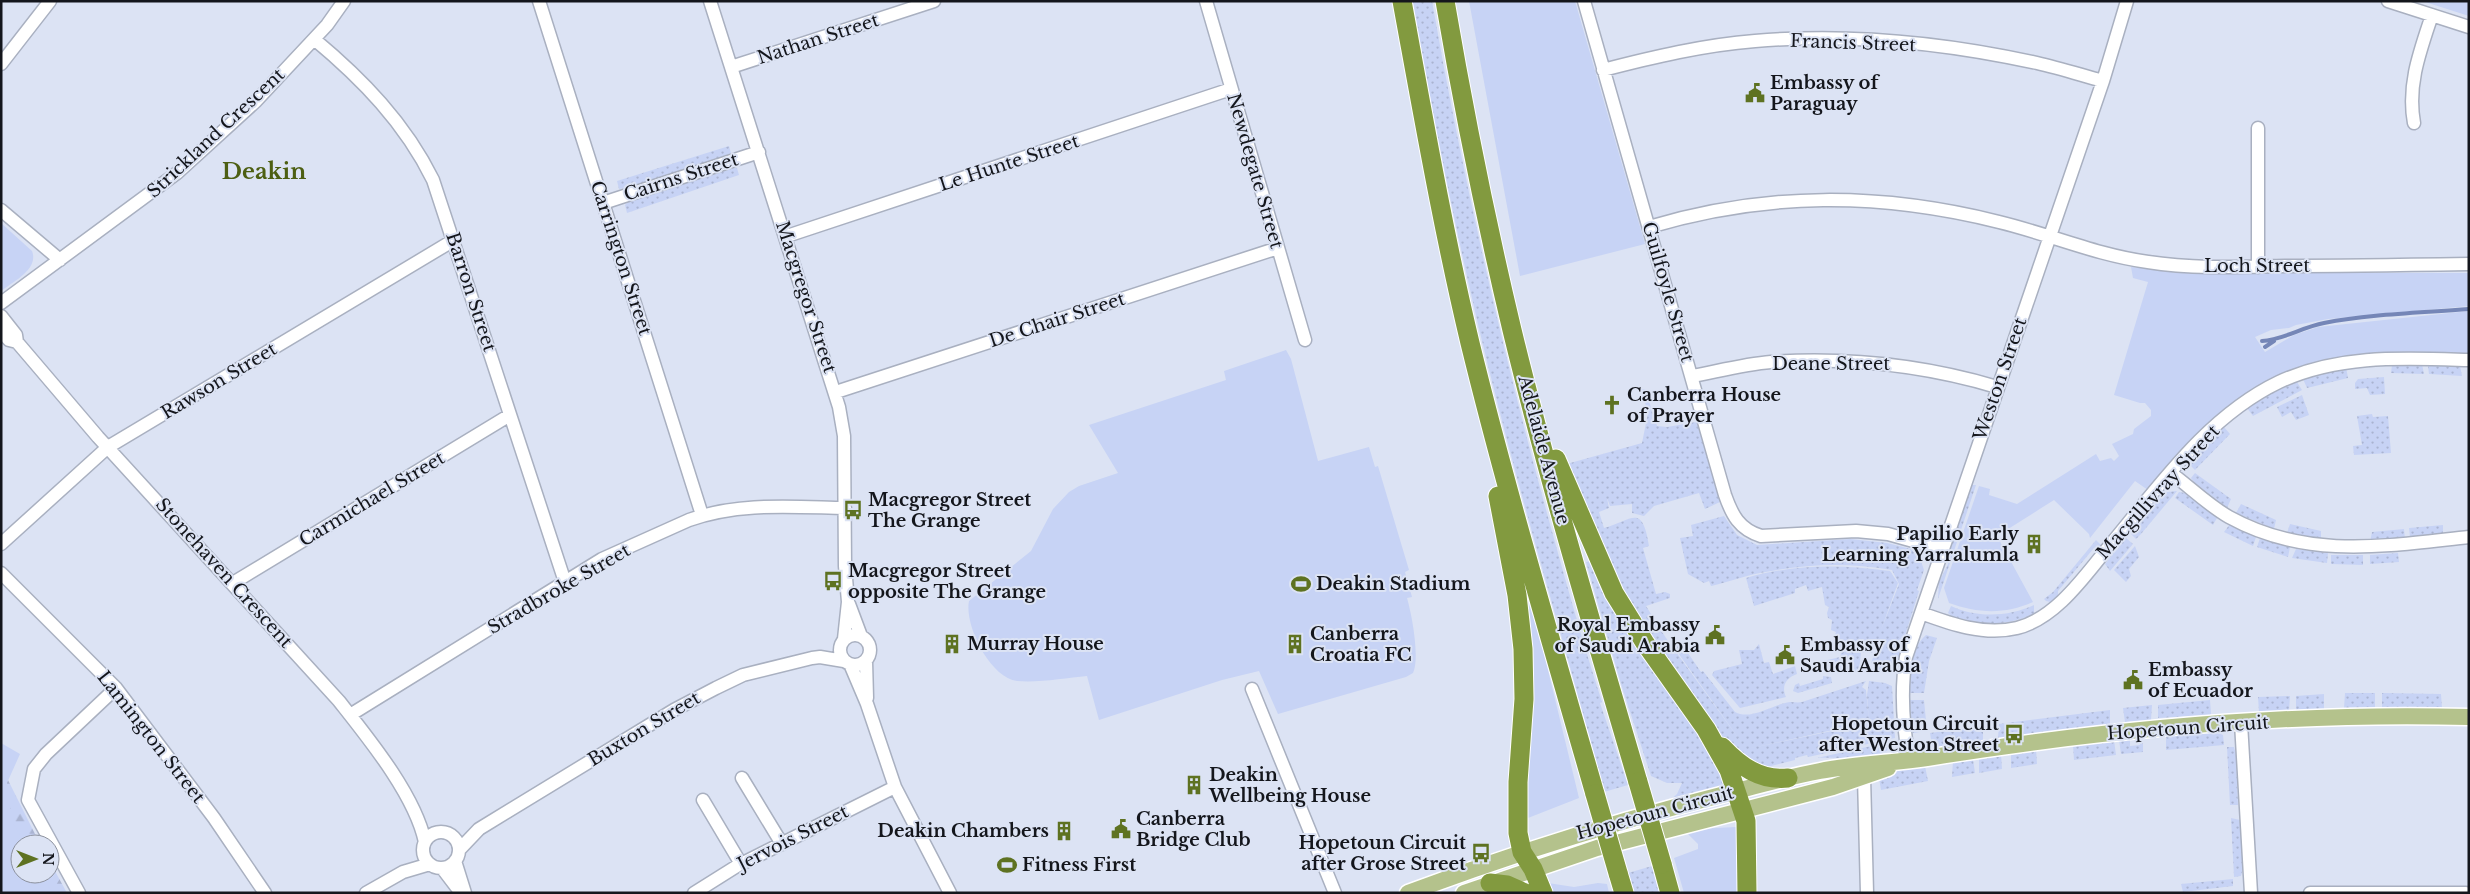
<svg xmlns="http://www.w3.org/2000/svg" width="2470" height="894" viewBox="0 0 2470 894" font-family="'Libre Baskerville',serif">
<defs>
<pattern id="grass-dots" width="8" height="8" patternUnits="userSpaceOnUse" patternTransform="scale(1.25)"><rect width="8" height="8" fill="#c7d3f5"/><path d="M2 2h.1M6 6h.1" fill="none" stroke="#aab4d1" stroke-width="1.8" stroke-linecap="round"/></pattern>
<pattern id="forest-firs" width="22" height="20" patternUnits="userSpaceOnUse" patternTransform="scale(1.25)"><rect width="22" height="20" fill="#c7d3f5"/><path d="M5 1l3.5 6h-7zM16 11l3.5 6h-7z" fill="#aab4d1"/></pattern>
</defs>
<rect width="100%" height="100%" fill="#dce3f4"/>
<path fill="url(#grass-dots)" d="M1413 1H1432C1461 168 1498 332 1542 495 1561 564 1580 634 1602 702L1600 703 1628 785 1604 792C1570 661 1530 532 1497 401 1463 269 1436 135 1413 1Z
M729 146 731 153 725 156 632 187 619 189 617 181Z
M732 168H737L739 175 627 213 625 205 627 203Z
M2422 364 2424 374 2391 373 2392 365Z
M2428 366H2460L2462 376 2429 374Z
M2346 367 2348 378 2307 388 2303 379Z
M2384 377 2385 394 2370 395 2367 388 2355 389V383L2358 379Z
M2297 382 2302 390 2253 416 2247 408 2274 392Z
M1641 389H1645L1657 426 1667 427 1696 422 1699 424 1720 502 1705 509 1699 493 1654 506 1644 516 1632 513V504L1610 506 1607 498 1609 508 1599 512 1604 528C1632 521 1642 502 1649 546L1643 548 1656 594 1665 592 1670 594V598L1646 606 1666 638 1744 746 1671 643 1679 640 1701 672 1703 671 1735 712C1751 721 1773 704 1790 702 1794 702 1798 703 1802 702L1866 681 1862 687 1866 690 1869 722 1747 749 1869 723 1867 695 1869 681 1885 683 1892 686 1895 738 1808 757 1807 755 1795 758V760L1763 768 1727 745 1665 658 1629 602 1563 465 1642 443 1648 413Z
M2302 395 2309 415 2296 420 2291 412 2282 417 2277 407Z
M2372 414 2373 417 2388 416 2391 453 2354 455 2353 446 2362 445 2357 416Z
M2224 427 2230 434 2195 470 2190 465 2206 444Z
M2195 473 2231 499 2227 508 2194 482 2191 478Z
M1972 485H1976L1938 599 1939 582 1948 564 1951 546Z
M2177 491 2141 534 2136 539 2131 534 2134 528 2162 496 2167 492Z
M2179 492 2185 493 2217 518 2213 525 2175 498Z
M2241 504 2276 520 2274 529 2236 513Z
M1724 516 1737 535 1757 545 1850 539 1887 543 1911 549 1920 558 1924 570 1917 590 1919 591 1894 671 1875 670 1874 664 1871 663 1877 647 1875 645 1872 653 1861 652 1859 671C1839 677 1838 664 1821 667L1819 662 1840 657 1841 654 1834 637 1836 632 1831 630 1832 620 1828 618 1827 613 1829 607 1825 605 1822 587 1808 591 1806 585 1795 589V593L1754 606 1746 578C1794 564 1841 564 1890 571L1898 583 1881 630 1899 584 1892 570C1847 562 1804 564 1760 573 1744 576 1728 582 1711 586L1709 581 1704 583 1688 574 1680 538 1693 536 1691 525Z
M2230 524 2256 537 2253 546 2224 532Z
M2290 524 2321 531V539L2287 533Z
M2443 525V534L2410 537 2409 528Z
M2404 529 2405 539 2370 542 2372 532Z
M2126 538 2133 544 2110 571 2105 564Z
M2260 538 2290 547 2288 557 2257 547Z
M2096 540 2102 546 2094 548 2058 591V597L2051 602 2046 601 2044 599 2053 592Z
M2135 546 2139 557 2129 569 2131 576 2126 582 2114 570Z
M2296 549 2328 553 2327 563 2292 558Z
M2398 553 2399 562 2370 564V555Z
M2331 555H2363V565L2331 564Z
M1591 561 1710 746 1725 785 1669 801 1677 794 1682 783H1667L1651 776 1621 684 1586 562Z
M2034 605V613L2032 615C2011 624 1967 631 1948 613L1951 606C1976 618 2009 617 2034 605Z
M1926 635 1937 638 1929 661 1924 693H1909C1910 676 1911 647 1926 635Z
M1759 644 1764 663 1769 662 1773 674 1795 666 1797 674C1786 678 1781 686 1786 697L1740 708 1712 675 1714 671 1742 664 1739 650H1754Z
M1823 676 1831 677 1832 683 1798 693 1793 691 1795 685 1799 683 1800 686 1823 679Z
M2345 693H2375V707L2344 708Z
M2382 693 2441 694 2442 708H2382Z
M2324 694V709L2296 710V696Z
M2290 696 2289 711 2259 712 2258 697Z
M1909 700H1924L1927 731 1913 733Z
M2210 700 2211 714 2210 715 2158 718V705Z
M2152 705 2151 720 2125 722 2123 708Z
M2110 710V724L2019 736V733L2011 734V737L1998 738 1999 724Z
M1983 726V741L1939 748 1932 746 1930 733Z
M2214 731 2223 735 2224 745 2166 750V735Z
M2137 737H2143V752L2121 754 2119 740 2130 738V746L2140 745Z
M2114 740 2116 755 2074 760 2073 745Z
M1894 741C1885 766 1838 756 1817 758Z
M2227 747H2234L2236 754 2238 805H2230Z
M2036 749 2037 764 2011 768V753Z
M2001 754 2002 769 1979 773V758Z
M1973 759 1975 773 1952 777 1953 761Z
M1925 766 1928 781 1881 790 1879 778 1890 772Z
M2231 818 2240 820 2243 869 2241 876 2234 877Z
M1652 866 1659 893H1634L1628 873Z
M2233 879V886L2183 892 2181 884Z"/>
<path fill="url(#forest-firs)" d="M1 772 7 778 40 844H20V874H50V862L67 893H1Z"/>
<path fill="#c7d3f5" d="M1469 1H1575L1645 244 1520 276Z
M2422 1H2469V16Z
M1 223 32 251C39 269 14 281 1 291Z
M2131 267 2203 273H2469V306L2328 319 2296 325 2289 328 2271 330 2255 337 2265 352 2294 335 2318 327 2469 311V354L2387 352 2358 354 2326 360 2285 374 2148 490 2135 481 2090 538 2089 534 2054 500 1997 536 2033 602C2004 615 1977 613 1949 603L1944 588 1979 486 1990 489 1989 495 2017 504 2096 454 2100 461 2111 458 2114 461 2119 456 2112 444 2133 434 2134 429 2151 416V410L2145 403H2140L2114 395 2148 282 2133 278Z
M1286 350 1291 359 1318 461 1369 447 1375 467 1378 466 1409 570 1405 572 1412 597 1407 598C1412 615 1420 658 1413 673L1406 677 1278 714 1259 671 1222 680 1099 720 1087 676C1066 678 1038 683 1017 681 990 678 964 625 969 601L1031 551 1053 509 1069 492 1079 486 1118 473 1089 425 1226 380 1224 371Z
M1519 578 1538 629 1579 798 1528 818 1524 786Z
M1 743 20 754 7 783 12 821 25 844H20V874H42L52 893H1Z
M1736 827 1743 893H1684L1674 858 1698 849V844L1688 834H1676L1696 829Z
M1548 883 1574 887 1598 883 1607 884 1609 893H1553Z"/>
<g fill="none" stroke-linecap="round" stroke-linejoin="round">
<path stroke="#7586b7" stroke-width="4" d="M2262 341C2283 340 2302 327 2324 323 2371 314 2421 313 2469 309
M2265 347 2274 341"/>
<defs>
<path id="minor" d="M539 1 702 515
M710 1 839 407 844 436 845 566 848 602 844 639
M1206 1 1305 340
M1584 1 1725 495C1732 515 1739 529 1761 536L1856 531 1888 534 1942 549
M2388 1 2469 27
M314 39C362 79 405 123 433 180L565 582
M1 64 50 1
M731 67 934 1
M1603 70C1653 57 1704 45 1755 41 1848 33 1946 43 2037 63 2059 68 2081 75 2103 81
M2414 123C2407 85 2420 51 2432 15
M2258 128V267
M603 203 759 152
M1 210 60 260
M1649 227C1767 192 1879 192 1999 222 2049 234 2096 255 2148 262 2192 269 2240 267 2285 266 2346 266 2408 265 2469 264
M787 236 1231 89
M1 303 177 173 256 101 327 25 344 1
M1 316 16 335 17 342
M1 331 9 340 17 342 98 437 339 701C369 739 415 795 425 842
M1693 376C1719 371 1745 364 1771 362 1849 357 1923 365 1997 387
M836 392 1278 248
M2171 473C2190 487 2208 505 2229 517 2307 560 2385 546 2469 537
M1 544 108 447 454 240
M1 573 116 688 214 818 265 893
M233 583 510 415
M849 604 861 636
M1921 613C1951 624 1984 636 2017 628 2057 618 2086 574 2111 544 2160 485 2208 416 2279 382 2339 354 2404 358 2469 360
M840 650a15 15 0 1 1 30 0a15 15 0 1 1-30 0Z
M866 661 867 698
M850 664 867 704 895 787 950 893
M1252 689 1335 893
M350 715 602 559 689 520C739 502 792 507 845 508
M2241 723 2251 893
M1909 760C1903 726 1900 692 1906 657L2103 81 2127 1
M1864 777 1867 893
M742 778 782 844
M703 800 741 864
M423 850a18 18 0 1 1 36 0a18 18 0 1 1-36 0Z
M459 850 479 829 674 710 716 688 743 675 812 658 820 657 844 661
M455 861 465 893
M442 868 461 893
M79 893 28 800 34 769 46 754 116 688
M366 893 403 872 430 864
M694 893 737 866 895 787
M2310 893H2466"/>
<path id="major" d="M1408 893C1512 854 1617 821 1725 794 1756 786 1788 777 1820 771 1857 764 1895 763 1933 757 2109 729 2290 712 2469 717
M1464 893 1597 848 1833 787 1888 768"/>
<path id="highway" d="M1402 1C1423 115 1443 230 1470 343 1507 494 1552 644 1595 794
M1445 1C1464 112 1486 221 1512 330 1549 482 1594 632 1638 782
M1556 459 1614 593 1645 643 1706 729 1729 770 1746 821 1747 893
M1498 496 1517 595 1523 649 1524 699 1518 782V833L1522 852 1533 869 1543 893
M1722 747C1740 766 1760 781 1788 778
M1662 864 1670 893
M1618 873 1624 893
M1490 883 1507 885 1525 893"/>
</defs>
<use href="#minor" stroke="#a9b0c0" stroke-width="15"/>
<use href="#major" stroke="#fff" stroke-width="19"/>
<use href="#highway" stroke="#fff" stroke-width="21"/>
<use href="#minor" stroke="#fff" stroke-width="12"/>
<use href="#major" stroke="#b4c28c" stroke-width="16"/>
<use href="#highway" stroke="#829a3f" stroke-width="19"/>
<defs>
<path id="highway-bridge" d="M1638 782 1662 864
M1595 794 1618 873"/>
</defs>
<use href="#highway-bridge" stroke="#fff" stroke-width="21" stroke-linecap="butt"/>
<use href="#highway-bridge" stroke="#829a3f" stroke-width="19"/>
</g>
<defs>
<symbol id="civic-bare" viewBox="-9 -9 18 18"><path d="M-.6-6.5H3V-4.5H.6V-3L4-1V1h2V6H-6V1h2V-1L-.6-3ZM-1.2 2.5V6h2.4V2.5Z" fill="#5e7221" stroke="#dce3f4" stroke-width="2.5" paint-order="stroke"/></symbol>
<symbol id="church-bare" viewBox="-9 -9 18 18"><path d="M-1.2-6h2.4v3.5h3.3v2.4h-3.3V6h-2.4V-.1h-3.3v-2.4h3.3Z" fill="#5e7221" stroke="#dce3f4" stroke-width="2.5" paint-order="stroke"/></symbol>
<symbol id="bus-bare" viewBox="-9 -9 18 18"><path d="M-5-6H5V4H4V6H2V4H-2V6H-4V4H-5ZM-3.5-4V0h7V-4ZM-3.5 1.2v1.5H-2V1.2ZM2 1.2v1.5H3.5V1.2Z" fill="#5e7221" stroke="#dce3f4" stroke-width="2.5" paint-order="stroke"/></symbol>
<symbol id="building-bare" viewBox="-9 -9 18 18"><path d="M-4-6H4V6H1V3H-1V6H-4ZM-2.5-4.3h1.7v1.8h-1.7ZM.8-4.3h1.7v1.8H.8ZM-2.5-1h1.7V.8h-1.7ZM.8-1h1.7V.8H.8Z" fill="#5e7221" stroke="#dce3f4" stroke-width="2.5" paint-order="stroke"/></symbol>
<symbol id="stadium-bare" viewBox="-9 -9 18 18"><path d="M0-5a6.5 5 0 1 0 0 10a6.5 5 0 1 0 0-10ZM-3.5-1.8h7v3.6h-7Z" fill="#5e7221" stroke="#dce3f4" stroke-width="2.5" paint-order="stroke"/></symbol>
</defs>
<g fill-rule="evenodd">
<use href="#civic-bare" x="1741" y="79" width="28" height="28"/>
<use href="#church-bare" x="1598" y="391" width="28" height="28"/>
<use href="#bus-bare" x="839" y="496" width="28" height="28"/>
<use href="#building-bare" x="2020" y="530" width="28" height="28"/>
<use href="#bus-bare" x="819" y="567" width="28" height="28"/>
<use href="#stadium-bare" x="1287" y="570" width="28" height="28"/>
<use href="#civic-bare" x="1701" y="621" width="28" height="28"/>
<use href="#building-bare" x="938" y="630" width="28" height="28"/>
<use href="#building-bare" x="1281" y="630" width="28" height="28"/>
<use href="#civic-bare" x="1771" y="641" width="28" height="28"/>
<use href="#civic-bare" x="2119" y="666" width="28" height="28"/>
<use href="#bus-bare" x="2000" y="720" width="28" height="28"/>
<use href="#building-bare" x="1180" y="771" width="28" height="28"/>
<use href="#civic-bare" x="1107" y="815" width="28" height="28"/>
<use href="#building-bare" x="1050" y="817" width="28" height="28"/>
<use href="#bus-bare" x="1467" y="839" width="28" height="28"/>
<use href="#stadium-bare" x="993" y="851" width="28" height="28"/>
</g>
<g text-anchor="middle" stroke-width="4" stroke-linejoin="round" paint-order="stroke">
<g font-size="18" fill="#14161c" stroke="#dce3f4">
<text transform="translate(818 39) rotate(-18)" y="6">Nathan Street</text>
<text transform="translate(1853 43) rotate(2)" y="6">Francis Street</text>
<text transform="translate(216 133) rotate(-43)" y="6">Strickland Crescent</text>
<text transform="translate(1009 163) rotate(-18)" y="6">Le Hunte Street</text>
<text transform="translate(1255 171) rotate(74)" y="6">Newdegate Street</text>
<text transform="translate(681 177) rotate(-18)" y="6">Cairns Street</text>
<text transform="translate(621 258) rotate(72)" y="6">Carrington Street</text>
<text x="2257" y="272">Loch Street</text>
<text transform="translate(471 292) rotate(72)" y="6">Barron Street</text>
<text transform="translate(1668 292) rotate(74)" y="6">Guilfoyle Street</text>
<text transform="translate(806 297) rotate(72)" y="6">Macgregor Street</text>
<text transform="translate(1057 320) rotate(-18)" y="6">De Chair Street</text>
<text x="1831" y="370">Deane Street</text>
<text transform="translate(2000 379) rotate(-71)" y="6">Weston Street</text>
<text transform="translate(219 381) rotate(-31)" y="6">Rawson Street</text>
<text transform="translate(1544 450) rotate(75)" y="6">Adelaide Avenue</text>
<text transform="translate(2158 492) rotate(-48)" y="6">Macgillivray Street</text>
<text transform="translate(372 499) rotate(-31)" y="6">Carmichael Street</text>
<text transform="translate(224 573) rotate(48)" y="6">Stonehaven Crescent</text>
<text transform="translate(559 589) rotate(-30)" y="6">Stradbroke Street</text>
<text transform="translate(2188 728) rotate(-4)" y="6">Hopetoun Circuit</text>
<text transform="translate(644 729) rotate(-31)" y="6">Buxton Street</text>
<text transform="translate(151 737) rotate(52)" y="6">Lamington Street</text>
<text transform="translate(1655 813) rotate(-15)" y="6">Hopetoun Circuit</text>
<text transform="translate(793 838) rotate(-27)" y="6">Jervois Street</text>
</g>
<g font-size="18" font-weight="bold" fill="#14161c" stroke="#dce3f4" text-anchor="start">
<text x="1770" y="89">Embassy of<tspan x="1770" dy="21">Paraguay</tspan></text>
<text x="1627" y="401">Canberra House<tspan x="1627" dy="21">of Prayer</tspan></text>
<text x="868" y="506">Macgregor Street<tspan x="868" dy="21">The Grange</tspan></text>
<text x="2019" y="540" text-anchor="end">Papilio Early<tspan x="2019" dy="21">Learning Yarralumla</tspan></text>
<text x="848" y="577">Macgregor Street<tspan x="848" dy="21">opposite The Grange</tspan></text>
<text x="1316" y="590">Deakin Stadium</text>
<text x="1700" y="631" text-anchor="end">Royal Embassy<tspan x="1700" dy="21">of Saudi Arabia</tspan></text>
<text x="1310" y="640">Canberra<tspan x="1310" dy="21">Croatia FC</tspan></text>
<text x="967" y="650">Murray House</text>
<text x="1800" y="651">Embassy of<tspan x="1800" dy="21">Saudi Arabia</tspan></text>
<text x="2148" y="676">Embassy<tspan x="2148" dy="21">of Ecuador</tspan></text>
<text x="1999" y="730" text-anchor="end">Hopetoun Circuit<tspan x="1999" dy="21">after Weston Street</tspan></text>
<text x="1209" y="781">Deakin<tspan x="1209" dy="21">Wellbeing House</tspan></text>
<text x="1136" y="825">Canberra<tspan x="1136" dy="21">Bridge Club</tspan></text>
<text x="1049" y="837" text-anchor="end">Deakin Chambers</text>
<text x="1466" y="849" text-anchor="end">Hopetoun Circuit<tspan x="1466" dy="21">after Grose Street</tspan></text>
<text x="1022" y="871">Fitness First</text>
</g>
<g font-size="22" font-weight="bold" fill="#4d5f13" stroke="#dce3f4">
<text x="264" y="179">Deakin</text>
</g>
</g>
<rect width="2470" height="894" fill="none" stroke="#14161c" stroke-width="5"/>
<g transform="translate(35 859) rotate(90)"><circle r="24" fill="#dce3f4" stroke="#8c919e"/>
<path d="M0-4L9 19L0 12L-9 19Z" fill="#5e7221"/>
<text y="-8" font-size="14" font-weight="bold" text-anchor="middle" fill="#14161c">N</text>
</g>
</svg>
